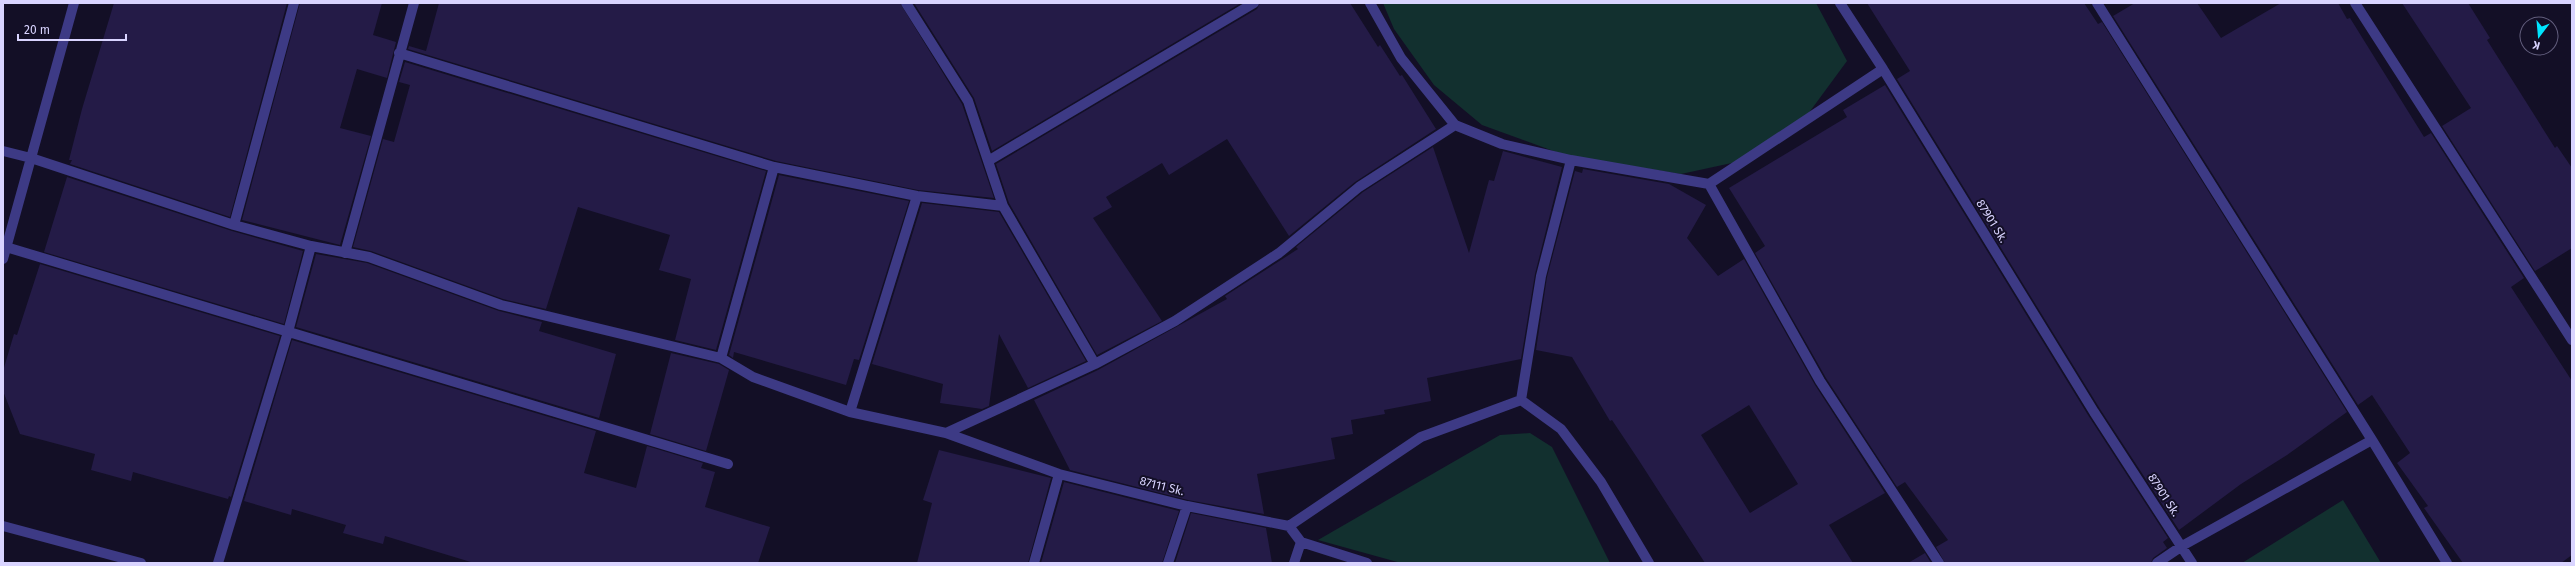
<svg xmlns="http://www.w3.org/2000/svg" width="2575" height="566" viewBox="0 0 2575 566" font-family="'Fira Sans',sans-serif">
<rect width="100%" height="100%" fill="#130f26"/>
<path fill="#12302f" d="M1383 3H1816L1847 61 1808 114 1741 161 1681 174 1567 156 1482 125 1434 85 1394 29Z
M1530 433 1552 447 1610 563H1401L1318 540 1500 435Z
M2343 500 2381 563H2242Z"/>
<path fill="#241b47" fill-rule="evenodd" d="M114 3H287L230 217 70 164 72 160H69L82 109Z
M300 3H382L373 35 396 42 387 78 357 69 340 128 371 136 340 245 242 220Z
M439 3H900L962 104 994 198 918 190 776 161 408 49 409 46 426 51Z
M914 3H1241L992 151 974 98Z
M1260 3H1350L1378 47 1380 45 1400 76 1402 75 1436 129 1355 182 1289 236 1227 139 1169 175 1162 163 1106 197 1112 207 1093 218 1162 321 1097 355 1009 203 996 164 1257 9Z
M1867 3H2084L2098 24 2102 22 2347 412 2287 455 2241 484 2179 530 2100 409 1897 79 1910 71Z
M2135 3H2197L2221 38 2281 3H2338L2347 19 2350 18 2424 137 2431 133 2524 278 2511 287 2572 381V555L2561 563H2463L2424 508 2428 506 2397 463 2410 453 2372 395 2358 405 2113 16Z
M2402 3H2468L2490 38 2487 40 2555 148 2557 146 2572 168V248L2535 271 2442 126 2471 108Z
M405 62 766 171 716 350 675 340 691 279 659 270 670 235 578 207 546 309 503 299 371 251 353 247 383 139 394 142 410 85 399 82Z
M1885 85 2088 415 2168 538 2163 542 2167 548 2153 558 2151 563H1945L1936 547 1948 540 1905 482 1897 487 1826 378 1755 253 1765 246 1729 188 1847 117 1843 110Z
M1433 147 1469 253 1489 180 1494 181 1503 151 1562 167 1535 274 1521 359 1427 378 1431 401 1384 410 1385 414 1351 420 1353 434 1331 438 1335 459 1257 474 1264 514 1188 500 1070 470 1034 400 1098 370 1227 299 1225 296 1298 249 1296 247 1363 192Z
M1583 169 1669 184 1706 205 1687 238 1718 276 1744 259 1815 385 1885 493 1829 525 1853 563H1705L1638 459 1612 420 1610 421 1572 357 1536 350 1547 277 1575 171 1582 173ZM1749 405 1798 484 1750 513 1701 435Z
M779 175 909 201 859 360 854 359 846 385 734 352 733 358 729 355Z
M67 177 232 231 303 251 284 324 44 252Z
M922 203 999 212 1086 361 1028 388 999 334 989 406 982 409 940 403 943 384 872 364Z
M316 254 367 263 499 311 542 322 539 331 616 354 599 418 296 327Z
M40 264 280 336 231 497 229 496 228 499 133 472 131 481 91 470 95 454 20 434 3 391V371L14 334 17 335Z
M292 340 596 431 584 473 636 488 647 446 703 463 701 468 715 472 705 507 770 527 758 563H474L385 536 383 544 343 533 346 525 292 509 291 515 244 501Z
M671 353 719 364 729 370 706 451 650 434Z
M939 450 1051 478 1028 563H917L932 503 923 500Z
M1064 482 1179 511 1162 563H1041Z
M1191 513 1266 528 1272 563H1175Z
M1925 553 1931 563H1908Z"/>
<g fill="none" stroke-linecap="round" stroke-linejoin="round">
<path stroke="#3d3a85" stroke-width="10" d="M906 3 968 101 988 161
M1370 3 1401 58 1455 125
M1840 3 1883 69
M2097 3 2372 440 2447 563
M2355 3 2572 340
M399 53 774 167 917 196 1003 206 988 161 1254 3
M3 151 31 158 234 225 311 246 369 257 501 305 721 358 753 377 850 412 946 433 1059 474 1187 506 1289 526 1301 542 1367 563
M1709 184 1883 69 2094 412 2192 563
M1003 206 1095 364
M234 225 294 3
M6 247 728 464
M345 253 414 3
M3 259 74 3
M721 358 774 167
M1521 400 1541 276 1571 160
M850 412 917 196
M946 433 1095 364 1175 321 1279 253 1359 187 1455 125 1502 144 1571 160 1709 184 1820 381 1939 563
M3 526 141 563
M1289 526 1421 437 1521 400 1561 429 1601 482 1649 563
M218 563 288 332 311 246
M1034 563 1059 474
M1168 563 1187 506
M1294 563 1301 542
M2157 563 2182 546 2372 440"/>
</g>
<g text-anchor="middle" stroke-width="4" stroke-linejoin="round" paint-order="stroke">
<g font-size="12" fill="#d9d4ff" stroke="#130f26">
<text transform="translate(1992 221) rotate(58)" y="4">87901 Sk.</text>
<text transform="translate(1162 486) rotate(14)" y="4">87111 Sk.</text>
<text transform="translate(2164 495) rotate(57)" y="4">87901 Sk.</text>
</g>
</g>
<rect width="2575" height="566" fill="none" stroke="#d9d4ff" stroke-width="8"/>
<g transform="translate(2539 36) rotate(196)"><circle r="19" fill="#130f26" stroke="#625e7d"/>
<path d="M0-3L7 15L0 10L-7 15Z" fill="#00e5ff"/>
<text y="-6" font-size="11" font-weight="bold" text-anchor="middle" fill="#d9d4ff">K</text>
</g>
<path d="M18 34v6h108v-6" fill="none" stroke="#d9d4ff" stroke-width="2"/>
<text x="24" y="34" font-size="12" fill="#d9d4ff" stroke="#130f26" stroke-width="3" paint-order="stroke">20 m</text>
</svg>
